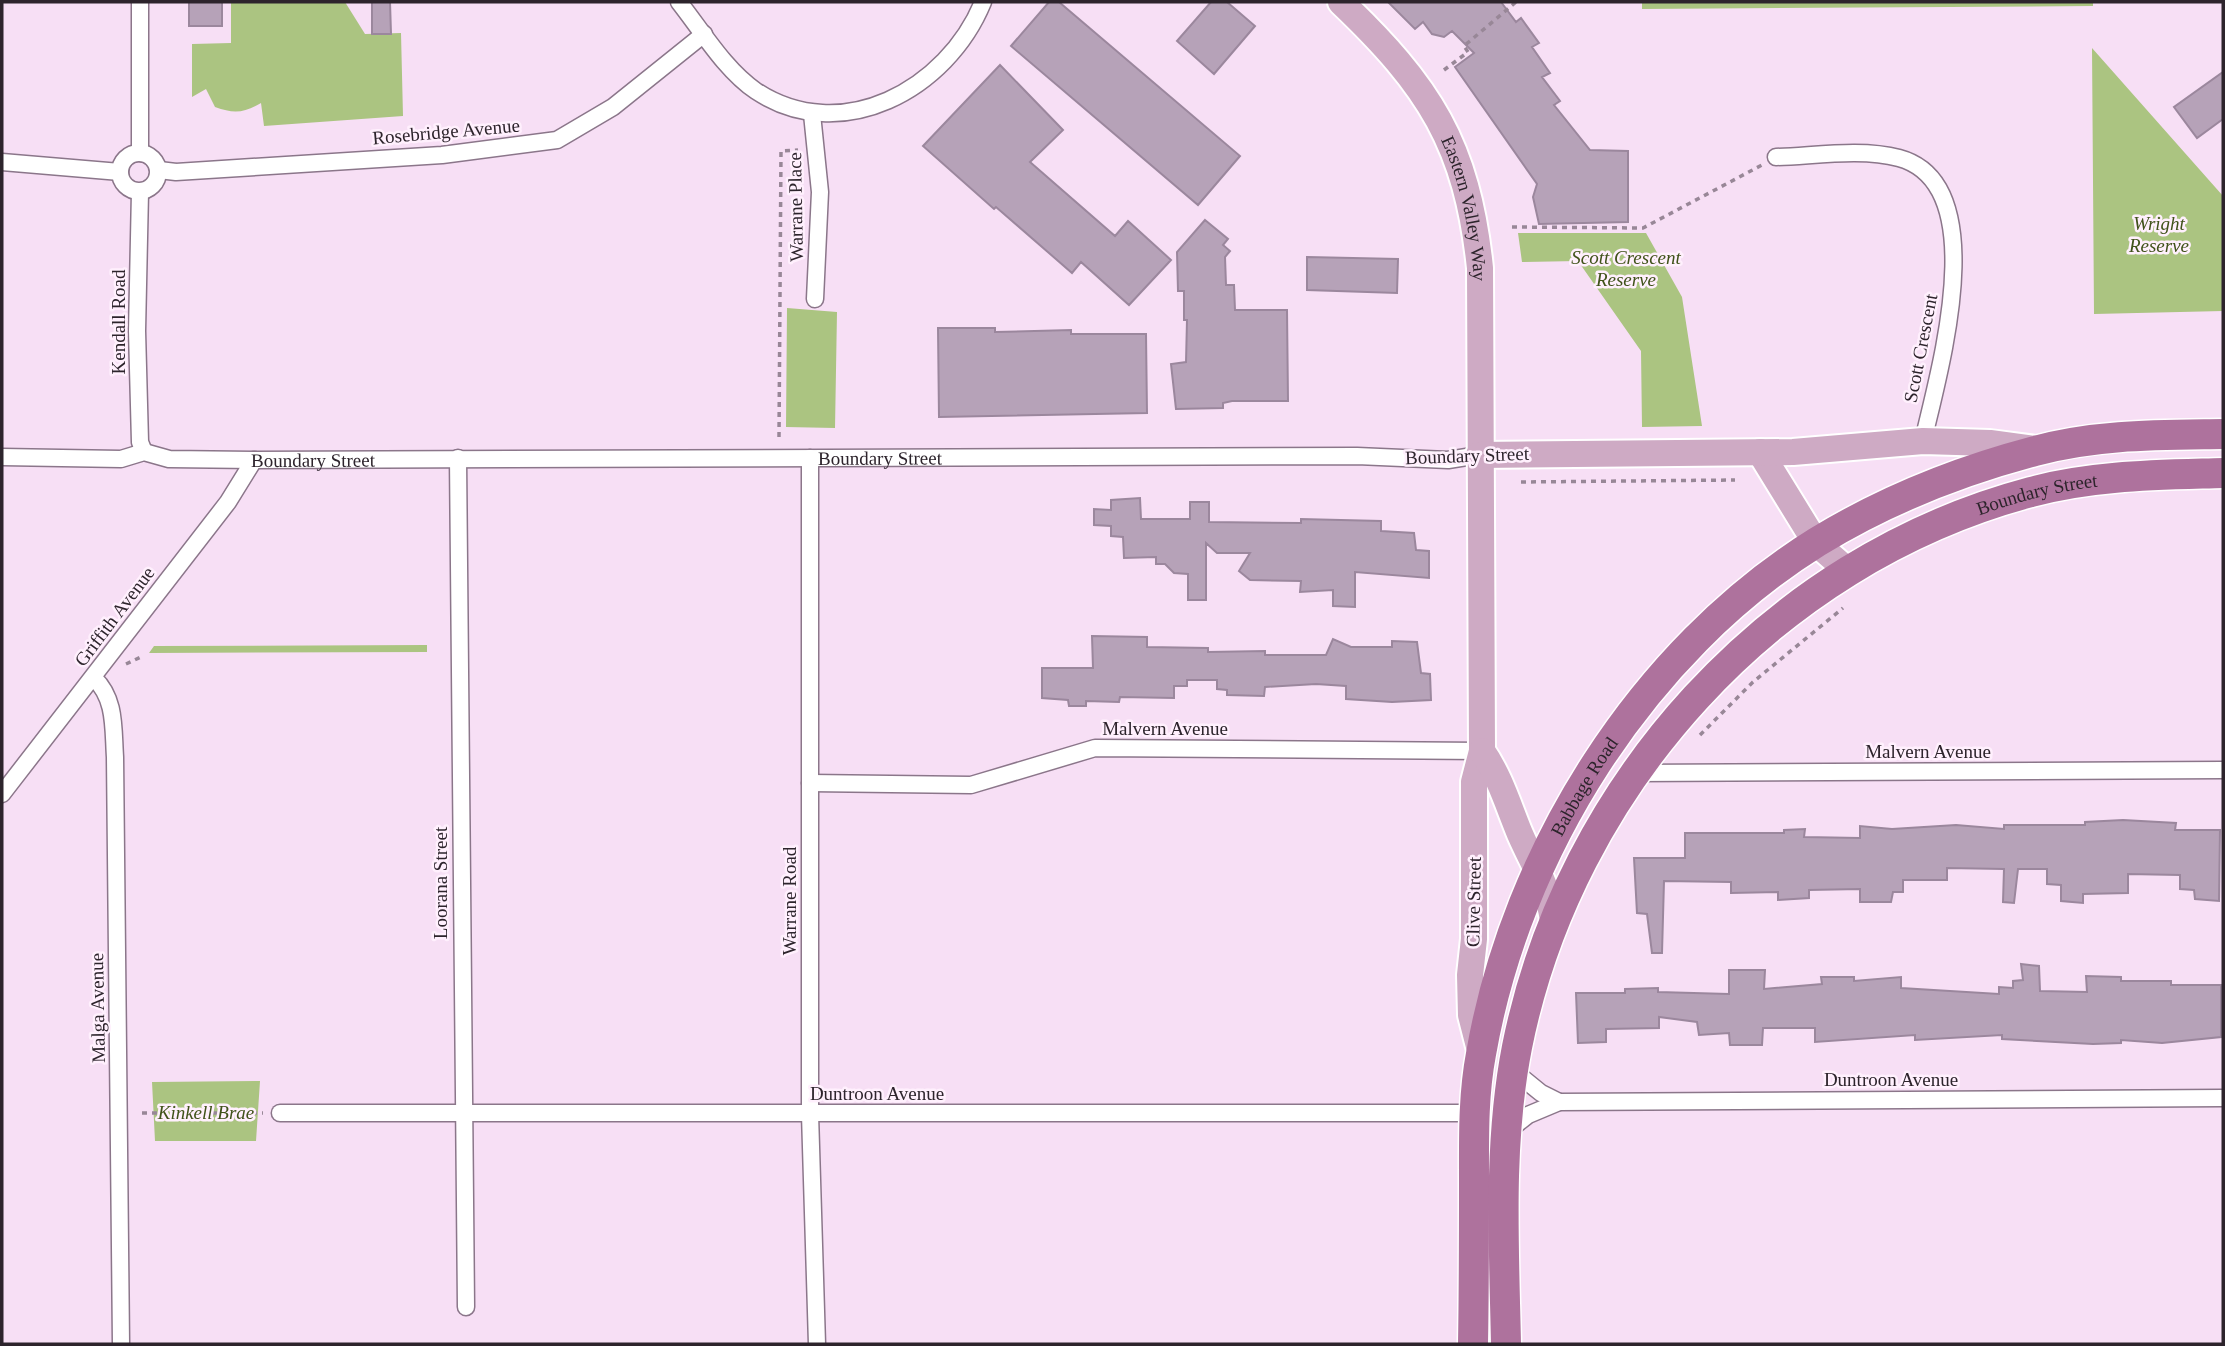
<svg xmlns="http://www.w3.org/2000/svg" width="2225" height="1346" viewBox="0 0 2225 1346" font-family="Georgia,serif">
<rect width="100%" height="100%" fill="#f7dff5"/>
<path fill="#abc481" d="M231 2H345L365 34 401 33 403 116 264 126 261 103C244 113 234 114 215 107L206 89 192 97V44L231 43Z
M1642 2H2093V6L1642 9Z
M2092 48 2223 196V311L2094 314Z
M1518 233H1646L1682 297 1702 426 1642 427 1641 351 1578 261 1522 262Z
M787 308 837 312 835 428 786 427Z
M427 645V652L149 653 154 646Z
M260 1081 256 1141H155L152 1082Z"/>
<path fill="#b6a2b8" stroke="#9b879d" stroke-width="2" d="M189 2H222V26H189Z
M372 2H390L391 34H372Z
M1049 2H1059L1240 156 1198 205 1011 46Z
M1211 2H1227L1255 26 1214 74 1177 41Z
M1388 2H1501L1516 22 1521 18 1539 43 1532 47 1550 73 1542 77 1560 101 1554 105 1590 150 1628 151V222L1539 224 1533 197 1537 184 1455 67 1474 53 1452 31 1444 37 1432 34 1423 22 1415 29Z
M1000 65 1063 130 1030 162 1115 236 1128 221 1171 260 1129 305 1081 262 1072 273 996 207 994 209 923 146Z
M2223 72V119L2197 138 2174 107Z
M1205 220 1228 239 1223 245 1230 251 1225 257 1226 285H1234L1235 310H1287L1288 401H1232L1223 403V408L1176 409 1171 364 1186 362 1187 320H1184V291H1178L1177 252Z
M1307 257 1398 259 1397 293 1307 290Z
M938 328H995V332L1071 330V334H1146L1147 413 939 417Z
M1140 498 1141 519H1190V502H1209V522L1301 523V519L1381 521V531L1414 533 1416 550 1429 551V578L1355 572V607L1333 606V590L1300 592 1301 581 1250 580 1239 571 1250 553H1217L1206 543V600H1188V574L1174 573 1165 564H1156V557L1124 558 1123 537 1111 536V526L1094 525V509L1111 510V500Z
M1092 636 1147 637V647L1208 648V652L1265 651V655H1326L1333 639 1351 647H1392V641L1417 642 1421 673 1430 674 1431 700 1392 702 1346 699V686L1316 684 1265 687 1264 696 1227 695V690L1217 689V680H1187V686H1174V698L1120 697 1119 702 1086 701V706H1069L1068 700 1042 698V668H1093Z
M2123 820 2176 823 2175 830H2220L2219 901 2195 899 2194 890 2180 889V875L2128 874V893L2083 894V903L2061 901V885L2047 884V869H2018L2014 903 2003 902 2004 869 1947 868V880H1903V892H1893L1891 902H1860V889L1809 890V898L1778 900V892L1731 893V882L1664 881 1662 953H1652L1647 914 1637 913 1634 858H1685V833H1784V830L1805 829 1804 837 1860 838V826L1892 829 1956 825 2004 829V825H2085V822Z
M2021 964 2039 966 2040 991 2087 992 2086 976 2121 977V981H2171V985H2221V1037L2162 1043 2121 1040V1043L2093 1044 2002 1039V1035L1915 1040V1035L1815 1042V1028H1763L1762 1045H1730L1729 1033 1699 1035 1697 1022 1659 1017V1028L1606 1029V1042L1578 1043 1576 993H1625V989L1658 988V992L1729 994V970H1765L1764 989 1822 984 1821 977H1854V981L1901 977V988L1999 994V987L2013 988V981L2023 980Z"/>
<g fill="none" stroke-linecap="round" stroke-linejoin="round">
<defs>
<g id="street">
<path d="M679 2C702 31 725 70 756 91 841 147 947 90 983 2"/>
<path d="M812 114 820 192 815 299"/>
<circle cx="139" cy="172" r="19"/>
<path d="M140 153V2"/>
<path d="M1776 157C1814 156 1861 148 1899 158 1995 184 1938 374 1923 441"/>
<path d="M2 162 120 172"/>
<path d="M159 170 176 172 442 155 557 140 613 107 704 34"/>
<path d="M140 192 137 331 140 442 144 452"/>
<path id="s1" d="M2 457 121 459 144 452 169 459 254 460 1357 456 1448 460 1479 455"/>
<path d="M458 458 466 1307"/>
<path d="M810 458V1114L817 1344"/>
<path d="M94 678C116 699 113 728 115 757L121 1344"/>
<path d="M1634 773 2223 770"/>
<path d="M810 783 971 785 1095 748 1482 751"/>
<path d="M2 794 228 502 254 460"/>
<path d="M1514 1071 1541 1093 1559 1102"/>
<path d="M280 1113H1475"/>
<path d="M1508 1131 1528 1115 1559 1102 2223 1098"/>
</g>
<g id="primary">
<path id="s2" d="M1341 2C1429 86 1467 144 1480 268L1482 751 1474 782V939L1470 975 1471 1015 1481 1054"/>
<path d="M1760 452 1816 543 1848 571"/>
<path d="M1479 455 1793 452 1923 441 1990 443 2036 449"/>
<path d="M1482 751C1500 777 1508 805 1520 834 1534 866 1547 883 1553 920"/>
</g>
<g id="highway">
<path id="s3" d="M1473 1344C1474 1290 1474 1236 1474 1182 1474 1139 1473 1096 1481 1054 1516 852 1642 651 1817 542 1884 501 1959 471 2035 451 2096 434 2161 435 2223 434"/>
<path id="s4" d="M1506 1344C1504 1246 1498 1144 1517 1047 1569 786 1771 561 2031 492 2093 475 2159 475 2223 473"/>
</g>
</defs>
<use href="#street" stroke="#8b768a" stroke-width="19"/>
<use href="#primary" stroke="#fff" stroke-width="30"/>
<use href="#highway" stroke="#fff" stroke-width="33"/>
<path stroke="#988797" stroke-width="3.5" stroke-dasharray="5 5" stroke-linecap="butt" d="M1444 70 1468 52 1464 46 1516 2
M1512 227 1643 228 1762 165
M779 437 781 151 798 150
M1521 482 1735 480
M126 664 143 656
M1700 735 1753 682 1843 608
M142 1113H263"/>
<use href="#street" stroke="#fff" stroke-width="16"/>
<use href="#primary" stroke="#ceaac4" stroke-width="26"/>
<use href="#highway" stroke="#ae729d" stroke-width="30"/>
</g>
<g text-anchor="middle" stroke-width="5" stroke-linejoin="round" paint-order="stroke">
<g font-size="19" fill="#2d242c" stroke="#fff0fd">
<text transform="translate(446 131) rotate(-5)" y="7">Rosebridge Avenue</text>
<text transform="translate(795 207) rotate(-91)" y="7">Warrane Place</text>
<text dy="7" stroke="none"><textPath href="#s2" startOffset="247">Eastern Valley Way</textPath></text>
<text transform="translate(118 322) rotate(-90)" y="7">Kendall Road</text>
<text transform="translate(1920 348) rotate(-79)" y="7">Scott Crescent</text>
<text transform="translate(1467 455) rotate(-2)" y="7">Boundary Street</text>
<text dy="7" stroke="none"><textPath href="#s1" startOffset="880">Boundary Street</textPath></text>
<text dy="7" stroke="none"><textPath href="#s1" startOffset="313">Boundary Street</textPath></text>
<text dy="7" stroke="none"><textPath href="#s4" startOffset="1099">Boundary Street</textPath></text>
<text transform="translate(114 616) rotate(-53)" y="7">Griffith Avenue</text>
<text x="1165" y="735">Malvern Avenue</text>
<text x="1928" y="758">Malvern Avenue</text>
<text dy="7" stroke="none"><textPath href="#s3" startOffset="579">Babbage Road</textPath></text>
<text transform="translate(440 883) rotate(-90)" y="7">Loorana Street</text>
<text transform="translate(789 901) rotate(-90)" y="7">Warrane Road</text>
<text transform="translate(1473 902) rotate(-89)" y="7">Clive Street</text>
<text transform="translate(97 1008) rotate(-91)" y="7">Malga Avenue</text>
<text x="1891" y="1086">Duntroon Avenue</text>
<text x="877" y="1100">Duntroon Avenue</text>
</g>
<g font-size="19" font-style="italic" fill="#40521a" stroke="#fff0fd">
<text x="2159" y="230">Wright<tspan x="2159" dy="22">Reserve</tspan></text>
<text x="1626" y="264">Scott Crescent<tspan x="1626" dy="22">Reserve</tspan></text>
<text x="206" y="1119">Kinkell Brae</text>
</g>
</g>
<rect width="2225" height="1346" fill="none" stroke="#2d242c" stroke-width="7"/>
</svg>
